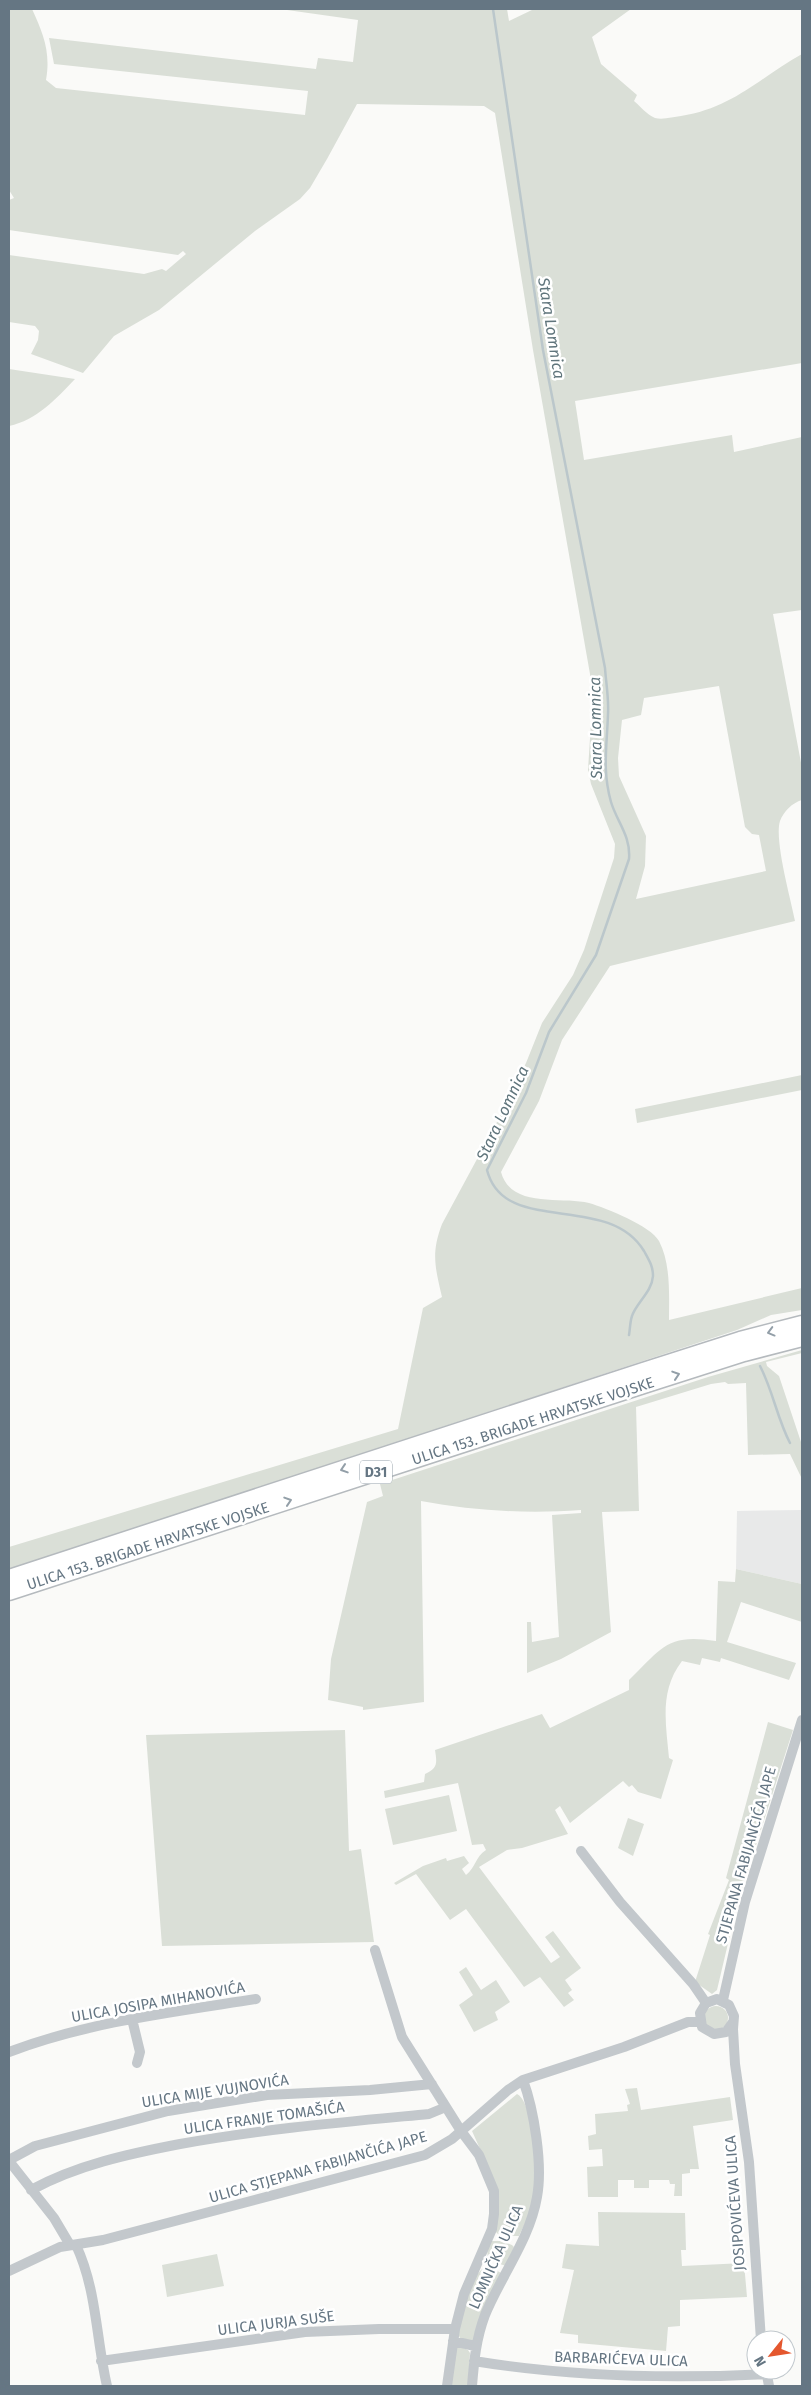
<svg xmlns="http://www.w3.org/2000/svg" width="811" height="2395" viewBox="0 0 811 2395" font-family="'Fira Sans',sans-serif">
<rect width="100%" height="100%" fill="#fafaf8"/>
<path fill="#e8e9e9" d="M802 1510V1584L736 1569 737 1511Z"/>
<path fill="#dadfd7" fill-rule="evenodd" d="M9 9H32C43 33 51 52 46 80L56 88 305 115 308 91 54 64 49 38 316 69 318 58 353 62 358 20 280 9H507L509 21 534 9H631L592 37 601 64 637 95 634 101C640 106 647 115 655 118 663 120 673 117 681 116 733 108 759 78 802 54V363L575 401 584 460 732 435 734 452 802 437V610L773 614 802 768V800C792 803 784 811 780 821 774 840 791 900 795 921L610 966 562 1040 539 1101 501 1172C511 1209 562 1196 589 1203 606 1208 651 1226 659 1241 671 1264 669 1295 669 1320L802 1288V1310L771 1315 737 1330 9 1570V1547L398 1429 423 1308 442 1297C435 1267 431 1253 442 1224L497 1122 526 1063 542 1023 573 975 584 950 614 858 615 844 591 784 588 770 592 707 590 674 533 350 495 113 484 106 357 104 327 159 310 188 300 199 255 231 159 310 114 336 83 373 31 354 38 340 39 331 35 326 9 322V255L144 274 162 269 166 271 186 254 183 251 178 255 9 230V200L14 198 9 190ZM719 686 745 827 752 834 759 835 766 871 636 899 645 866 646 836 619 776 618 758 622 720 641 715 644 698Z
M9 369 75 379C56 399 37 420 9 426Z
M802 1075V1090L637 1123 635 1109Z
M802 1350V1353L766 1362 767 1366 779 1376 802 1445V1479L790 1454 748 1455 746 1383 728 1384 725 1382 711 1384 636 1407 639 1511 602 1512 611 1632 561 1659 527 1673V1622H531L532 1642 559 1637 552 1515 581 1513V1510C528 1514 474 1511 421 1501L424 1702 363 1710V1707L328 1700 331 1659 367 1502 383 1496 380 1484 708 1377Z
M736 1569 802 1584V1622L741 1602 727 1642 796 1663 789 1680 721 1658 720 1662 702 1658 700 1665 682 1661C659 1691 666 1724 669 1758L673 1760 661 1799 638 1792 632 1785 629 1787 623 1781 570 1823 560 1806 555 1810 568 1834 522 1848 507 1850 479 1867 551 1963 560 1957 545 1937 553 1931 581 1968 565 1980 572 1990 568 1993 574 2000 564 2007 540 1977 524 1987 466 1909 450 1920 416 1874 396 1885 394 1883 423 1866 446 1858 447 1861 464 1856 469 1863 462 1869 466 1875C476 1867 475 1857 486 1850L483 1844 472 1845 458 1783 385 1798 384 1791 424 1782 425 1774C438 1768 437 1763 435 1750L542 1714 550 1728 629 1690V1680C662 1648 667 1633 716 1641L718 1581 735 1582Z
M768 1722 793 1730 738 1901 717 1990 712 1994 695 1982 710 1935 708 1934 729 1880 726 1878Z
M345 1730 349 1851 361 1849 374 1942 162 1946 146 1735Z
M449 1795 457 1831 393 1845 385 1809Z
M628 1818 644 1824 633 1856 618 1848Z
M466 1967 481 1990 496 1980 510 2002 495 2012 498 2020 474 2032 459 2005 473 1995 459 1972Z
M704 2018a12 12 0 1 1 24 0a12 12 0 1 1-24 0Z
M637 2088 641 2110 730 2097 733 2120 693 2126 699 2169H690V2173L682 2174V2196H674L675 2184H670L669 2180H649V2188H634V2180H618V2197H588L587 2167 603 2166 602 2149 589 2150 588 2136 596 2134 595 2114 628 2111 627 2105 630 2104 625 2089Z
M517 2094C536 2103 537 2188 532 2207 529 2217 523 2227 519 2236H500L494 2230 493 2178 472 2131Z
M598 2212 685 2213 686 2250H681L682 2266 744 2263 747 2297 680 2300V2326L668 2327 666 2351 578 2343V2335L560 2333 574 2270 562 2268 566 2244 599 2246Z
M492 2241H502L512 2245 514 2247 506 2266 488 2260 487 2249Z
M217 2254 224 2286 167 2297 162 2265Z
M488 2266 503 2274 473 2340 469 2342 460 2338 458 2334C462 2318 469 2271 488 2266Z
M459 2346 468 2350 470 2353 468 2386H450L455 2348Z"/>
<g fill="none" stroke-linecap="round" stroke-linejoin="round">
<path stroke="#bbc7cb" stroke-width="2.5" d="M493 9 543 350 605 668C606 683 609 699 608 714 607 746 602 770 611 802 617 822 631 836 629 859L596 955 549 1032 526 1093 487 1170C504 1237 608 1191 644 1251 649 1260 653 1266 653 1276 652 1292 636 1303 632 1316 630 1322 630 1329 629 1335
M760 1366C773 1391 777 1418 790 1443"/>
<defs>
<path id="primary" d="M9 1578 643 1371 740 1340 802 1324
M9 1592 647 1384 744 1353 802 1338"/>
</defs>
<use href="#primary" stroke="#b5babe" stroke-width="19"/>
<path stroke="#c3c8cc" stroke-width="10" d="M581 1851 620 1902 693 1984 706 2003
M375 1950 402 2037 461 2131 479 2155 494 2191V2214L492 2229 464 2294 455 2329 447 2386
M723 2000 745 1902 802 1720
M132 2019 140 2052 137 2063
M733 2022 726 2032 714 2034 702 2027 700 2013 706 2003 717 1999 729 2005 734 2016 733 2029 735 2064 749 2162 761 2340
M9 2052C88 2022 173 2012 256 1999
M9 2160 35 2146 168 2111 267 2095 370 2090 432 2084
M9 2161 54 2218 70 2245
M31 2190C77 2165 128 2154 180 2144 262 2129 345 2122 429 2114L446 2107
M76 2245C97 2290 96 2339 107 2386
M9 2271 60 2247 103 2240 425 2155 452 2139 508 2090 523 2080 624 2047 688 2022H700
M453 2341 475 2346
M101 2361 305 2332 379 2329H455
M474 2361C571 2377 669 2379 767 2374
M766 2370 769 2386
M472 2386C474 2361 476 2339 485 2315 501 2276 530 2239 537 2197 543 2165 534 2110 523 2080"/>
<use href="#primary" stroke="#fff" stroke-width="16"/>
</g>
<defs><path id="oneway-chevron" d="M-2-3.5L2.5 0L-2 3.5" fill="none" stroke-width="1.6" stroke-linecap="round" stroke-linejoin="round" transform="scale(1.25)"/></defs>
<g stroke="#939fa8">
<use href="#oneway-chevron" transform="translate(771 1332) rotate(165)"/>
<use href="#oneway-chevron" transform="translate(676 1375) rotate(-18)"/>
<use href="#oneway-chevron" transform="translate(344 1469) rotate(162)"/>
<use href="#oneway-chevron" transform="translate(288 1501) rotate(-18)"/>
</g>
<g text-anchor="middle" stroke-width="5" stroke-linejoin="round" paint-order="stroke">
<rect fill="#fff" stroke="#939fa8" stroke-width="1" x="360" y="1460.5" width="32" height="23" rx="4"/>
<g font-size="14" font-weight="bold" fill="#657683">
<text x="376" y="1477">D31</text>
</g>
<g font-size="15" fill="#657683" stroke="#fff">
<text transform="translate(533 1421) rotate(-18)" y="5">ULICA 153. BRIGADE HRVATSKE VOJSKE</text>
<text transform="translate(148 1546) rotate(-18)" y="5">ULICA 153. BRIGADE HRVATSKE VOJSKE</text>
<text transform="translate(746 1855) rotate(-74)" y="5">STJEPANA FABIJANČIĆA JAPE</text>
<text transform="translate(158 2002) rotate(-10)" y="5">ULICA JOSIPA MIHANOVIĆA</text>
<text transform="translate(215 2091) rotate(-9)" y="5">ULICA MIJE VUJNOVIĆA</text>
<text transform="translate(264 2118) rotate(-8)" y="5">ULICA FRANJE TOMAŠIĆA</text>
<text transform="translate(318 2167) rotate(-16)" y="5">ULICA STJEPANA FABIJANČIĆA JAPE</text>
<text transform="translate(735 2203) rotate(-94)" y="5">JOSIPOVIĆEVA ULICA</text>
<text transform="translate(496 2257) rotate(-66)" y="5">LOMNIČKA ULICA</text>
<text transform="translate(276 2323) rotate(-7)" y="5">ULICA JURJA SUŠE</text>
<text transform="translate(621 2359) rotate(2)" y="5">BARBARIĆEVA ULICA</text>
</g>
<g font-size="16" font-style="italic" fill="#60757c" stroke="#fff">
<text transform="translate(552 328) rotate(81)" y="6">Stara Lomnica</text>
<text transform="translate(595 728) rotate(-91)" y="6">Stara Lomnica</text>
<text transform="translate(502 1113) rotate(-65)" y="6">Stara Lomnica</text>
</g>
</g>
<rect width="811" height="2395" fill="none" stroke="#657683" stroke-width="20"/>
<g transform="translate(771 2355) rotate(240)"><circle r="24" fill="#ffffff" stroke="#c1c8cd"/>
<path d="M0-4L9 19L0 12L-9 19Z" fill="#e4572e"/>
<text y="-8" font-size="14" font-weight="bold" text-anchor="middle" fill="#657683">N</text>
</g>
</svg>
